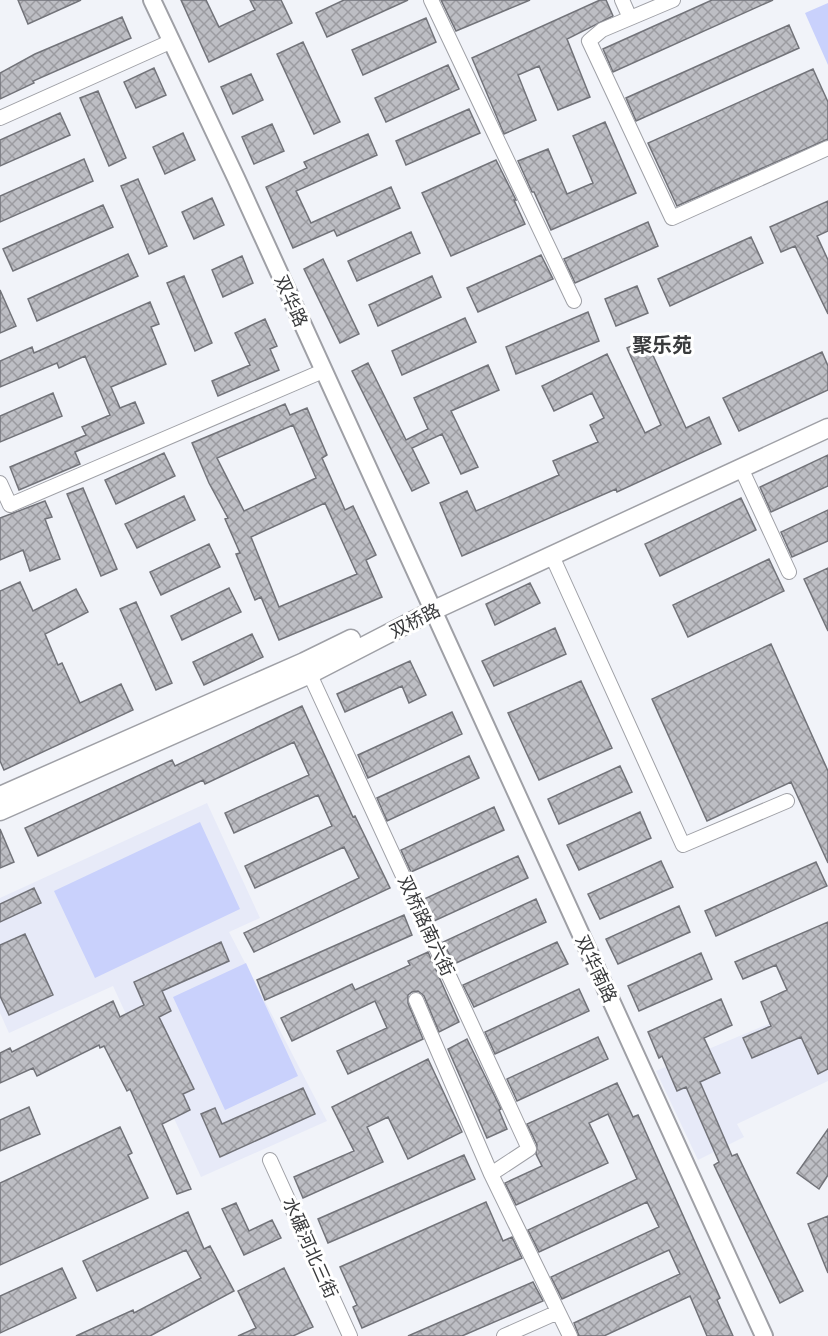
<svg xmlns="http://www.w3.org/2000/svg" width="828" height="1336" viewBox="0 0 828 1336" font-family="'Open Sans','Noto Sans SC',sans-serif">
<defs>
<pattern id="building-cross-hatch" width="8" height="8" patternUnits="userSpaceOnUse" patternTransform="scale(1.5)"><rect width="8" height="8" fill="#bdbec4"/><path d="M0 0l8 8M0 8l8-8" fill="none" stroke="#9b9ba0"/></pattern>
</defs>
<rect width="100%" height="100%" fill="#f1f3f9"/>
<path fill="#e7eaf8" d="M207 803 260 918 229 932 327 1121 201 1177 113 986 9 1033 0 1013V898Z
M828 999V1081L737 1124 744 1137 698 1160 656 1071Z"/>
<path fill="#c9d1fc" d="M828 3V65L805 13Z
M200 822 240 909 95 978 54 891Z
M246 963 298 1076 225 1110 173 997Z"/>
<path fill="url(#building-cross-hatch)" stroke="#727379" stroke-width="1.5" fill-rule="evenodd" d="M18 0H81L28 24Z
M181 0H206L219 27 255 10 250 0H281L292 23 209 62Z
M344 0H408L327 37 316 13Z
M441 0H530L456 31Z
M600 0H606L613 16 567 39 590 97 558 110 539 66 518 75 536 120 504 134 472 58Z
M712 0H773L613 72 603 49Z
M122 17 131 38 33 81 34 83 0 99V73L35 54Z
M426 18 436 42 363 75 352 50Z
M789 25 799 48 636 121 626 98Z
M303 42 340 122 314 134 277 54Z
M448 65 459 89 386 122 375 98Z
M154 68 166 95 136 108 124 82Z
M813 69 828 102V139L677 206 648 143Z
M251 74 263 100 233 114 221 87Z
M98 91 126 158 109 166 80 98Z
M469 109 480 133 406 165 396 141Z
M60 113 70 135 0 166V140Z
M605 122 636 193 551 230 534 192H532L518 161 548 149 567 194 593 183 573 136Z
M272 124 284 151 254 164 242 137Z
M183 133 195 160 165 174 153 147Z
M368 134 377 155 296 191 311 223 391 187 400 208 337 236 334 230 293 248 266 187 307 168 304 162Z
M84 159 93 181 0 222V196Z
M496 160 516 200H514L525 224 451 256 422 193Z
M138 179 167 246 149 254 121 186Z
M212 198 224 225 194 239 182 212Z
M828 201V231L817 236 828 260V314L795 246 781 252 770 227Z
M103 205 113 227 13 271 3 249Z
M648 222 658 246 575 283 564 259Z
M411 232 420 253 357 281 348 261Z
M751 237 763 263 670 306 658 279Z
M128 254 138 276 37 321 28 299Z
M541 255 553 279 478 312 467 288Z
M242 256 253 283 223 297 212 270Z
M323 259 359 334 340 343 304 269Z
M184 276 212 343 195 351 167 283Z
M432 276 441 297 378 326 369 305Z
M637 286 648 313 616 326 605 299Z
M0 290 16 326 0 333Z
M150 302 159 324 151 327 166 364 111 387 120 408 135 402 144 423 75 452 80 464 19 490 10 467 86 435 82 427 110 415 85 356 59 368 57 363 0 387V361L32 347 34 353Z
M588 312 599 341 516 374 506 347Z
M465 318 476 342 402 375 392 351Z
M265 319 277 346 270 349 279 370 218 396 212 381 250 365 235 333Z
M646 340 686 428 709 417 721 444 617 492 616 489 462 556 440 503 467 491 476 511 559 475 553 461 598 442 590 425 604 418 592 393 554 411 542 386 607 354 645 433 661 425 627 348Z
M822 352 828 366V390L739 431 723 398Z
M368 363 406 440 428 429 414 398 488 365 499 390 451 411 478 467 461 474 442 434 412 448 429 483 412 491 352 371Z
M53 393 62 416 0 442V416Z
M285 404 290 415 307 408 327 455 322 458 345 510 353 506 376 555 366 560 382 597 279 640 261 597 255 600 236 554 240 553 225 519 228 518 209 483 192 443ZM293 425 316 478 244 511 217 458ZM325 503 357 574 279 607 251 537Z
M164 453 175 476 116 504 105 480Z
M828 455V486L771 512 760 487Z
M83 488 117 569 101 576 67 494Z
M184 496 195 520 137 548 125 524Z
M741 498 756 530 660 576 645 544Z
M45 501 52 517 45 519 60 559 30 571 23 550 0 560V518Z
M828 510V541L792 557 781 532Z
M209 544 220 567 161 595 150 572Z
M769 559 784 591 688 637 673 605Z
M828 568V631L804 579Z
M20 582 33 611 76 589 88 612 45 634 58 665 62 663 80 703 121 684 133 710 4 770 0 761V591Z
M530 583 540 603 495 625 486 604Z
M229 588 241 612 182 640 171 616Z
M136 602 172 683 156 690 120 609Z
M555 628 566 654 494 686 482 661Z
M252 634 263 657 204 685 193 662Z
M771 644 828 771V863L791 782 707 821 652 699Z
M410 661 426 695 409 703 402 686 345 712 337 694Z
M581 681 612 748 539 780 508 713Z
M302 706 353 817 355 816 390 888 254 952 244 933 359 878 344 847 255 888 245 866 332 826 318 795 234 833 225 813 309 775 294 742 205 784 203 780 38 856 25 828 172 760 175 766Z
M452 712 462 734 368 778 358 755Z
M469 756 479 778 387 821 377 798Z
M620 766 632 792 559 824 548 799Z
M494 807 504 830 411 872 401 850Z
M640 812 651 838 579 870 567 845Z
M0 829 14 862 0 868Z
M518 856 528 878 434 921 424 899Z
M661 861 673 887 600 919 588 894Z
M816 862 827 886 716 936 705 911Z
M34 888 41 903 0 922V904Z
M536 899 546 922 454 964 443 942Z
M679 906 690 932 618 964 606 939Z
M404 915 412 935 265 1000 257 980Z
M828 922V1069L818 1074 801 1037 752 1058 743 1038 771 1026 761 1002 787 990 776 965 743 979 735 962Z
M25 934 53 995 9 1015 0 996V945Z
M221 942 229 961 162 991 171 1011 159 1017 194 1089 183 1094 190 1110 162 1124 191 1189 177 1194 130 1089 127 1091 104 1046 100 1048 99 1045 37 1076 33 1068 0 1083V1053L10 1048 12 1052 113 1001 120 1017 144 1005 134 982Z
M557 942 568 964 474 1007 463 985Z
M428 952 459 1022 439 1032 424 996 418 991 412 992 408 995V1003L423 1039 348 1074 337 1051 387 1028 375 1001 292 1041 281 1018 352 984 355 990 410 965 408 961Z
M701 953 712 979 639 1011 628 986Z
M579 989 589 1011 495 1054 485 1032Z
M721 999 732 1025 704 1038 720 1073 700 1082 732 1156 737 1154 803 1291 780 1303 714 1165 719 1162 686 1087 677 1091 662 1056 659 1058 648 1032Z
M598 1037 608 1059 517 1101 507 1079Z
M467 1039 501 1109 499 1110 507 1129 487 1138 448 1049Z
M428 1059 462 1132 408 1159 388 1117 367 1127 383 1162 303 1198 294 1177 354 1151 332 1107Z
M617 1083 633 1117 638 1115 720 1298 717 1300 733 1336H707L690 1296 604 1336H579L574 1323 680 1274 669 1250 562 1299 551 1277 659 1227 647 1202 539 1252 528 1230 637 1179 608 1114 589 1123 608 1163 516 1205 505 1183 542 1166 536 1154 537 1145 527 1124Z
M303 1088 315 1114 220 1157 201 1114 215 1108 222 1124Z
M29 1107 40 1134 0 1151V1120Z
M120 1127 132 1153 128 1155 148 1198 0 1265V1183Z
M828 1129V1175L819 1189 797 1173Z
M464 1155 475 1179 328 1243 318 1219Z
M486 1202 503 1241 512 1237 522 1258 362 1328 353 1307 357 1305 340 1267Z
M236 1203 249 1231 272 1220 281 1238 244 1255 222 1209Z
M188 1212 204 1249 210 1246 234 1291 150 1336H76L133 1310 134 1313 201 1278 186 1250 97 1291 83 1261Z
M828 1216V1273L808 1224Z
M62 1268 76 1298 0 1333V1296Z
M284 1268 313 1327 293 1336H238L256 1328 238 1291Z
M533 1282 543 1301 462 1336H408Z"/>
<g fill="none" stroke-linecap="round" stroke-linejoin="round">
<defs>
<path id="minor" d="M431 0 574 301
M622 0 630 18
M673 0 602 30 589 41 672 218 828 148
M0 118 172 41
M741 468 789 572
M0 483 10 505 323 371
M552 556 683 845 787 801
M306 666 529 1149 491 1174
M416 1000 491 1174 570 1336
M270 1160 350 1336
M504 1336 558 1312"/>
<path id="tertiary" d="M152 0 236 178 764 1336"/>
<path id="secondary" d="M0 796 304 662 351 639
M0 811 310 674 432 611 828 428"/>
</defs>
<use href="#minor" stroke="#9fa0a6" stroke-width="16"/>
<use href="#tertiary" stroke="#9fa0a6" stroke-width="20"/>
<use href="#secondary" stroke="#9fa0a6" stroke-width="21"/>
<use href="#minor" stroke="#fff" stroke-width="14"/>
<use href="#tertiary" stroke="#fff" stroke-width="16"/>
<use href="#secondary" stroke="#fff" stroke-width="18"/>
</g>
<g text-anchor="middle" stroke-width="6" stroke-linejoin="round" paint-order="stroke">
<g font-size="18" fill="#393a3c" stroke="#fff">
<text transform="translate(291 301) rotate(66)" y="6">双华路</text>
<text transform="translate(415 621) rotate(-27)" y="6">双桥路</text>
<text transform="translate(426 926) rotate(65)" y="6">双桥路南六街</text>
<text transform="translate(596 969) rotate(65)" y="6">双华南路</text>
<text transform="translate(310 1248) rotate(66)" y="6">水碾河北三街</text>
</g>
<g font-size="20" font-weight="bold" fill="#393a3c" stroke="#fff">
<text x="662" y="352">聚乐苑</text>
</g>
</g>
</svg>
